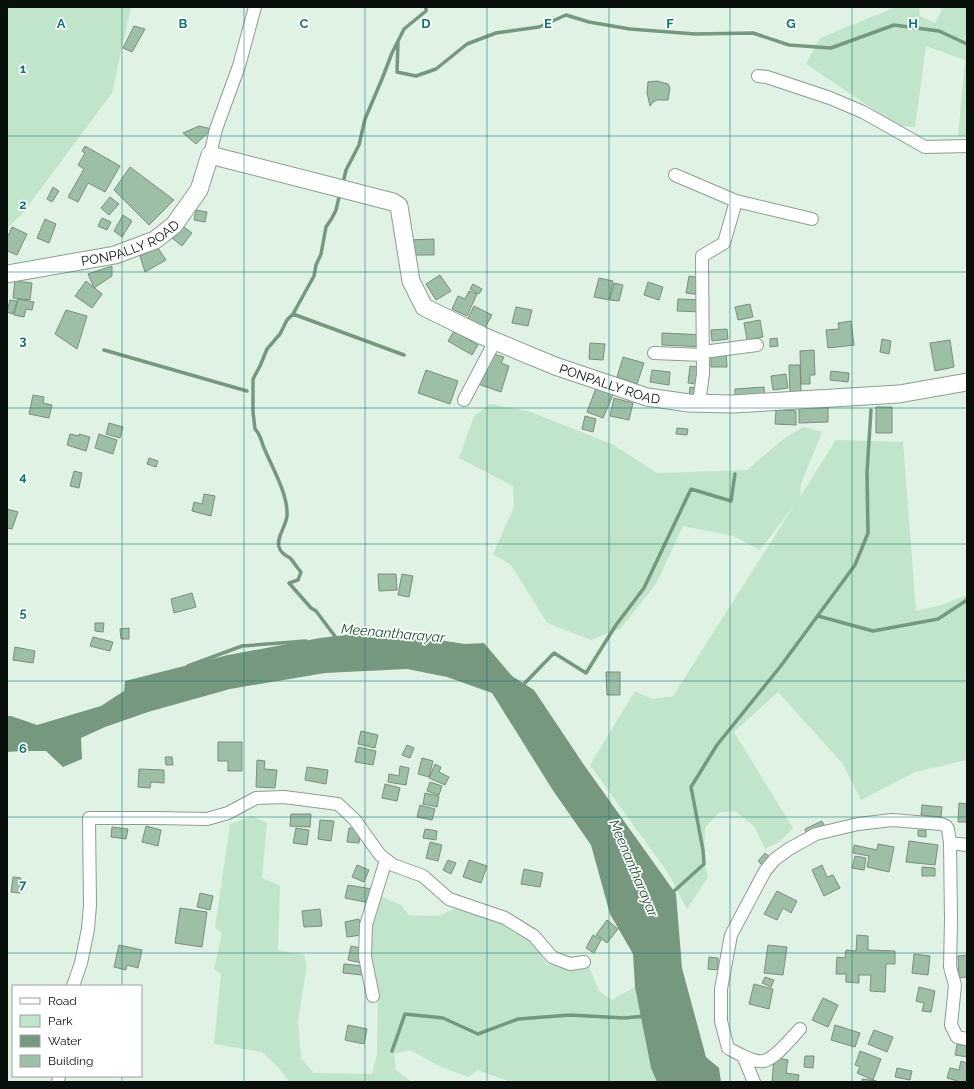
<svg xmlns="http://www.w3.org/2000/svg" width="974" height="1089" viewBox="0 0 974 1089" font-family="Raleway,sans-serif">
<rect width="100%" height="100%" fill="#e0f2e4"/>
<path fill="#c1e5ca" d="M7 7H131L112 93 22 214 7 228Z
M896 7H919L920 16 935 23 943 7H967V136H958L965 60 926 46 915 127 898 126 806 64 820 38Z
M490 404 528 411 614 445 657 473 747 470 786 437 804 427 822 432 801 484 800 497 836 440 903 442 916 611 938 606 967 595V760L915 772 861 800 842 763 778 692 734 732 793 828 779 842 765 849 754 826 735 811 718 813 705 828 704 860 708 877 687 909 668 873 590 765 635 691 652 699 673 696 795 504 760 550 733 536 683 526 656 584 621 628 591 640 547 623 511 565 493 554 514 507 513 486 459 458 474 416Z
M252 816 267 823 262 878 280 886 278 950 304 955 307 965 298 1021 301 1058 314 1073 372 1074 377 1054 378 992 371 965V932L382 897 401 905 409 915 439 916 460 906 495 918 531 940 547 964 571 969 589 966 599 991 612 1000 635 987 651 1068 657 1082H511L478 1070 468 1077 441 1067 410 1050 394 1054 396 1070 412 1082H289L279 1068 262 1052 214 1044 221 974 214 969 222 933 215 928 230 824Z"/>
<path fill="#76987f" d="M354 634 426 638 465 644 484 643 512 676 534 690 584 765 676 894 682 968 706 1057 719 1068 721 1082H657L651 1068 635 987 633 954 610 914 591 845 552 789 492 693 447 677 407 669 325 673 230 689 148 712 105 727 81 738 82 759 63 767 46 751H21L7 752V716H11L37 725 101 706 124 691 125 681 228 655 320 638Z"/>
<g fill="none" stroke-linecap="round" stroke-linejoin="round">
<path stroke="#76987f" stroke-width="3.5" d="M398 42 397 72 416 76 436 69 467 44 496 33 539 27 566 15 589 22 630 29 695 34 753 33 789 45 831 48 894 25 939 31 967 44
M343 183 346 170 359 145 365 119 382 79 392 53 404 29 426 11V7
M293 314 404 355
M104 350 247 391
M818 616 873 631 938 619 967 600
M337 639 316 611 311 608 289 583 298 580 301 572C297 568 294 562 290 558 285 555 281 553 279 547 276 537 287 525 287 515 288 494 272 467 264 448 261 441 261 435 255 429L253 412V379L260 366 267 349 280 334 287 320 293 314 314 276 316 265 321 254 326 227 332 218 336 210 340 193
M188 666 242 646 306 641
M522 686 554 653 586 673 616 625 644 588 691 489 731 501 735 474
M672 893 704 864 703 850 691 787 717 745 780 667 855 565 868 533 867 472 871 410
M392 1051 405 1014 443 1018 478 1034 518 1019 570 1015 624 1018 646 1016"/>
</g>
<path fill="#9cbfa5" stroke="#7c8d80" d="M134 26 145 29 132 52 123 48Z
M657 81 668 84 670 88 668 100H657L653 102 650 106 647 93 648 82Z
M199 126 212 129 196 144 183 133Z
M85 146 120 166 105 192 88 183 78 202 68 197 84 169 78 165 85 153 82 151Z
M130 167 174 200 149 225 114 190Z
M53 187 59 191 52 202 47 199Z
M110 197 119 204 109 215 101 208Z
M196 210 207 212 205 222 194 220Z
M123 215 132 221 122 237 114 231Z
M102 218 111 222 107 230 98 226Z
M45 219 56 224 49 243 37 238Z
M181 225 192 233 182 246 172 238Z
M12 227 27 234 17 255 7 251V238Z
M434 239V255H408V240Z
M158 248 166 260 145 272 140 256Z
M112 266V276L94 288 88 274Z
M440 275 451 291 436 300 426 284Z
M689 276 705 279 702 295 686 293Z
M599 278 613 281 609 300 594 297Z
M15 281 32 283 30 300 13 298Z
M86 281 102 294 92 308 75 296Z
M648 282 663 287 659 300 644 295Z
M614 283 623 285 619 301 610 300Z
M473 284 482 289 479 294 470 289Z
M469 291 477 294 467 316 452 309 458 296 465 299Z
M18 299 34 302 32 310 26 309 24 317 14 315Z
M678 299 703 300 702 312 677 311Z
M10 300 17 301 13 314 7 312Z
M750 304 753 317 738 320 735 307Z
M474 306 492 315 483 331 466 322Z
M516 307 532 310 528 326 512 323Z
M66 310 87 316 77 349 55 334Z
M760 320 763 337 747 340 744 323Z
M851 321 854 345 828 348 826 330 839 329 838 323Z
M727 329 728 339 712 341 711 330Z
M454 331 478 345 472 355 448 341Z
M662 333 707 335V347L662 345Z
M777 338 778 346 770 347V339Z
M882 339 891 341 889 354 880 352Z
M950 340 954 367 935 371 930 343Z
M590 343 605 344 603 360 589 359Z
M726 350 727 367H711V351Z
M814 350 815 375H810V384H801L800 351Z
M494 354 504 357 501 363 509 366 501 392 478 384 485 360 491 362Z
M623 357 644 363 637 384 617 377Z
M789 365H800L801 392 790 393Z
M690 366 706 368 703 385 688 383Z
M426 370 458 381 450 404 418 393Z
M652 370 670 372 669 385 650 382Z
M831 371 849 373 848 382 830 380Z
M786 374 788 388 773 390 771 376Z
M690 387 702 389 701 398 689 397Z
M764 387 765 399 735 401V389Z
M596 388 613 395 603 418 587 412Z
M33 395 44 397 43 403 52 405 49 418 29 414Z
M614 398 633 403 629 420 610 416Z
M828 406V422L799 423V407Z
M876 407H892V433H876Z
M776 410 796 411V425L775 424Z
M585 416 596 419 593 432 582 429Z
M109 423 123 427 120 438 106 434Z
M677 428 688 429 687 435 676 434Z
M70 434 79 436V434L90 437 86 451 67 445Z
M99 434 117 440 113 454 95 448Z
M149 458 158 461 156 467 147 464Z
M74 471 82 473 79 488 70 486Z
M204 494 215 496 211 516 192 511 194 502 202 504Z
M7 509 18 512 12 529 7 528Z
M378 574H396L397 590 379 591Z
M402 574 413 576 409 597 398 595Z
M192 593 196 607 174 613 171 599Z
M95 623H104L103 632 95 631Z
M129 628V639H121L120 629Z
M93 637 113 642 110 651 90 646Z
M15 647 35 651 33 663 13 660Z
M606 672H620V695H607Z
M361 731 378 735 375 748 358 744Z
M218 742H242V771H228V761H218Z
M407 745 414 748 410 758 402 755Z
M358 747 376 751 373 765 355 762Z
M165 757H172L173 765H166Z
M422 758 433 761 429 777 418 774Z
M257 760 265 761 264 769 277 770 275 788 256 787Z
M435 764 441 767 439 772 449 777 445 785 429 778Z
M400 766 409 768 406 785 388 782 389 774 399 776Z
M307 767 328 770 326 784 305 780Z
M139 769 164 770V783L151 782 150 788 138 787Z
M430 782 442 786 439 795 427 791Z
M385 784 400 788 397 801 382 798Z
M425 793 439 796 437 807 423 804Z
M959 803 967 804V822H958Z
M420 805 435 809 432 820 417 817Z
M922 805 942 807 941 817 921 815Z
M291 814H311L310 827 290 826Z
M320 820 334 821 331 841 318 839Z
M822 821 825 827 807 835 805 829Z
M146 826 161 830 158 846 142 842Z
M112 827 128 829 126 839 111 837Z
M296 828 309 830 307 845 293 843Z
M349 828 361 829 359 843 347 842Z
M425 829 437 831 436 840 423 838Z
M918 830H926V837L918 836Z
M909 841 938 845 935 865 906 862Z
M430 842 442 845 438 861 426 858Z
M878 844 894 847 889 872 867 867 869 856 853 853 854 845 877 850Z
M765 853 772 859 764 867 758 861Z
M855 856 866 858 864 870 852 868Z
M448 860 456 863 451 874 443 870Z
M469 860 487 866 481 883 463 877Z
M357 865 369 870 364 882 352 877Z
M822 865 827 877 833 875 840 888 824 896 812 870Z
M922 867 935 868V876H922Z
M524 869 543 873 540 887 521 884Z
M13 877 21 878 20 893 11 892Z
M348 885 372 889 370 903 345 898Z
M777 891 797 901 791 913 783 908 777 920 764 914Z
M200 893 213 896 210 910 197 907Z
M180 908 207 912 202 947 175 943Z
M320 909 322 926 304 927 302 911Z
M359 919 362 935 347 937 345 922Z
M607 920 618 929 607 943 596 935Z
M593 935 601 940 594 953 586 948Z
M857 935 868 936V950L895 951V964H886L885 992 870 991 871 975H859V983L846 982V974H836L837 957 845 958 846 950 856 951Z
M119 945 142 950 138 968 127 965 126 970 114 967Z
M768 945 787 947 783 975 764 973Z
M351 946 365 949 362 963 348 960Z
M914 954 930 956 928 975 912 973Z
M967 955V977L959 978 958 956Z
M709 957 718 958V970L708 969Z
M344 964 363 966 362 975 343 973Z
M765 977 774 980 771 987 762 983Z
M754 984 773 989 769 1009 749 1004Z
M919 987 935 991 931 1012 922 1011 924 1003 916 1001Z
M823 998 838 1005 828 1027 812 1020Z
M348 1025 367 1029 364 1044 345 1040Z
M835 1025 860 1033 855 1047 831 1040Z
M874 1030 893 1037 887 1052 868 1044Z
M957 1044 967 1046V1057L955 1055Z
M860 1051 881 1059 873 1080 857 1073 860 1067 855 1065Z
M805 1056H814L813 1068 804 1067Z
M774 1057 788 1060 786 1073 799 1075 798 1082H772Z
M961 1061 967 1063V1082H961L947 1078 950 1068 959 1070Z
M897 1068 912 1071 910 1080 895 1077Z
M862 1079 877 1081 876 1082H862Z"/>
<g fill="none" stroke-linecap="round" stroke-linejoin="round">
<defs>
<path id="street" d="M758 76 767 77 830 98 863 112 925 147 967 146
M210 155 216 129 239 66 255 7
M675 175 736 201 812 219
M703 352 757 345
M654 353 703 355
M464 400 495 341
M699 403 703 374 702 256 724 243 736 201
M950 843 967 845
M73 986 81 963 88 929 90 905 89 818H156L207 819 228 813 256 798 284 797 338 804 355 820 380 855 393 865 423 876 449 899 505 918 534 936 552 957 570 964 584 962
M373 996 365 957 366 925 386 860
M800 1029C791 1038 776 1058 764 1061 753 1063 737 1053 728 1048L721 1021V989L731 935 765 871 775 859 789 849 816 834 858 824 892 820 941 824 946 826 948 829 950 843 951 920 950 967 955 985 951 1025 957 1037 967 1039
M744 1058 754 1082
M58 1082 59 1076"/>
<g id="secondary">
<path id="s1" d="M7 274 115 255 155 240 174 225 199 190 210 155 393 202 399 206 411 281 424 307 483 336 555 366 647 397 689 403 733 404 899 394 967 382"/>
</g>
</defs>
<use href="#street" stroke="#8d9e91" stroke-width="14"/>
<use href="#secondary" stroke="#8d9e91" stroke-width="19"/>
<use href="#street" stroke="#fff" stroke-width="12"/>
<use href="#secondary" stroke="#fff" stroke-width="17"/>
</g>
<path fill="none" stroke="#0f766e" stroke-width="1" stroke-opacity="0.55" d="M122 7V986M244 7V1082M365 7V1082M487 7V1082M609 7V1082M730 7V1082M852 7V1082M7 136H967M7 272H967M7 408H967M7 544H967M7 681H967M7 817H967M7 953H967M122 1076V1082"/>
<g text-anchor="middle" stroke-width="3.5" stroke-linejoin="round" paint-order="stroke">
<g font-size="13" fill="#090f0b" stroke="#fff">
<text dy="5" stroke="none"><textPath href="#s1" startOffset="128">PONPALLY ROAD</textPath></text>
<text dy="5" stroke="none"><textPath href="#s1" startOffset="759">PONPALLY ROAD</textPath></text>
</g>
<g font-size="14" font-style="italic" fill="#1b522f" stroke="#fff">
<text transform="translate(393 633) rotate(5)" y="5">Meenantharayar</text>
<text transform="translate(634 868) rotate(67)" y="5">Meenantharayar</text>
</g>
</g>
<g font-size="13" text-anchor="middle" font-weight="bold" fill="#0f766e" stroke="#fff" stroke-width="3.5" stroke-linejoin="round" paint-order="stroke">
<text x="61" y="28">A</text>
<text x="183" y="28">B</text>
<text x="304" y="28">C</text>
<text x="426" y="28">D</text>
<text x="548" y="28">E</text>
<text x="670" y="28">F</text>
<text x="791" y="28">G</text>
<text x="913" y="28">H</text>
<text x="23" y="73">1</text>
<text x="23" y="209">2</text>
<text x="23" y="345">3</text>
<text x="23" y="481">4</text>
<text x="23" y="617">5</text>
<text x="23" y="753">6</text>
<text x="23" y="889">7</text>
</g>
<rect width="974" height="1089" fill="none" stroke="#090f0b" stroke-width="16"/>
<rect x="12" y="985" width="130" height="92" fill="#ffffff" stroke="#9d9f9d"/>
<rect x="20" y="998" width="20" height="6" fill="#ffffff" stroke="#9d9f9d"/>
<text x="48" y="1005" font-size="12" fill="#090f0b">Road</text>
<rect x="20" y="1015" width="20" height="12" fill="#c1e5ca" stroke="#9d9f9d"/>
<text x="48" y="1025" font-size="12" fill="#090f0b">Park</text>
<rect x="20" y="1035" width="20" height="12" fill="#76987f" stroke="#9d9f9d"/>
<text x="48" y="1045" font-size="12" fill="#090f0b">Water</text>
<rect x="20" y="1055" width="20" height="12" fill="#9cbfa5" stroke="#9d9f9d"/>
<text x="48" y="1065" font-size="12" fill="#090f0b">Building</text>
</svg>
